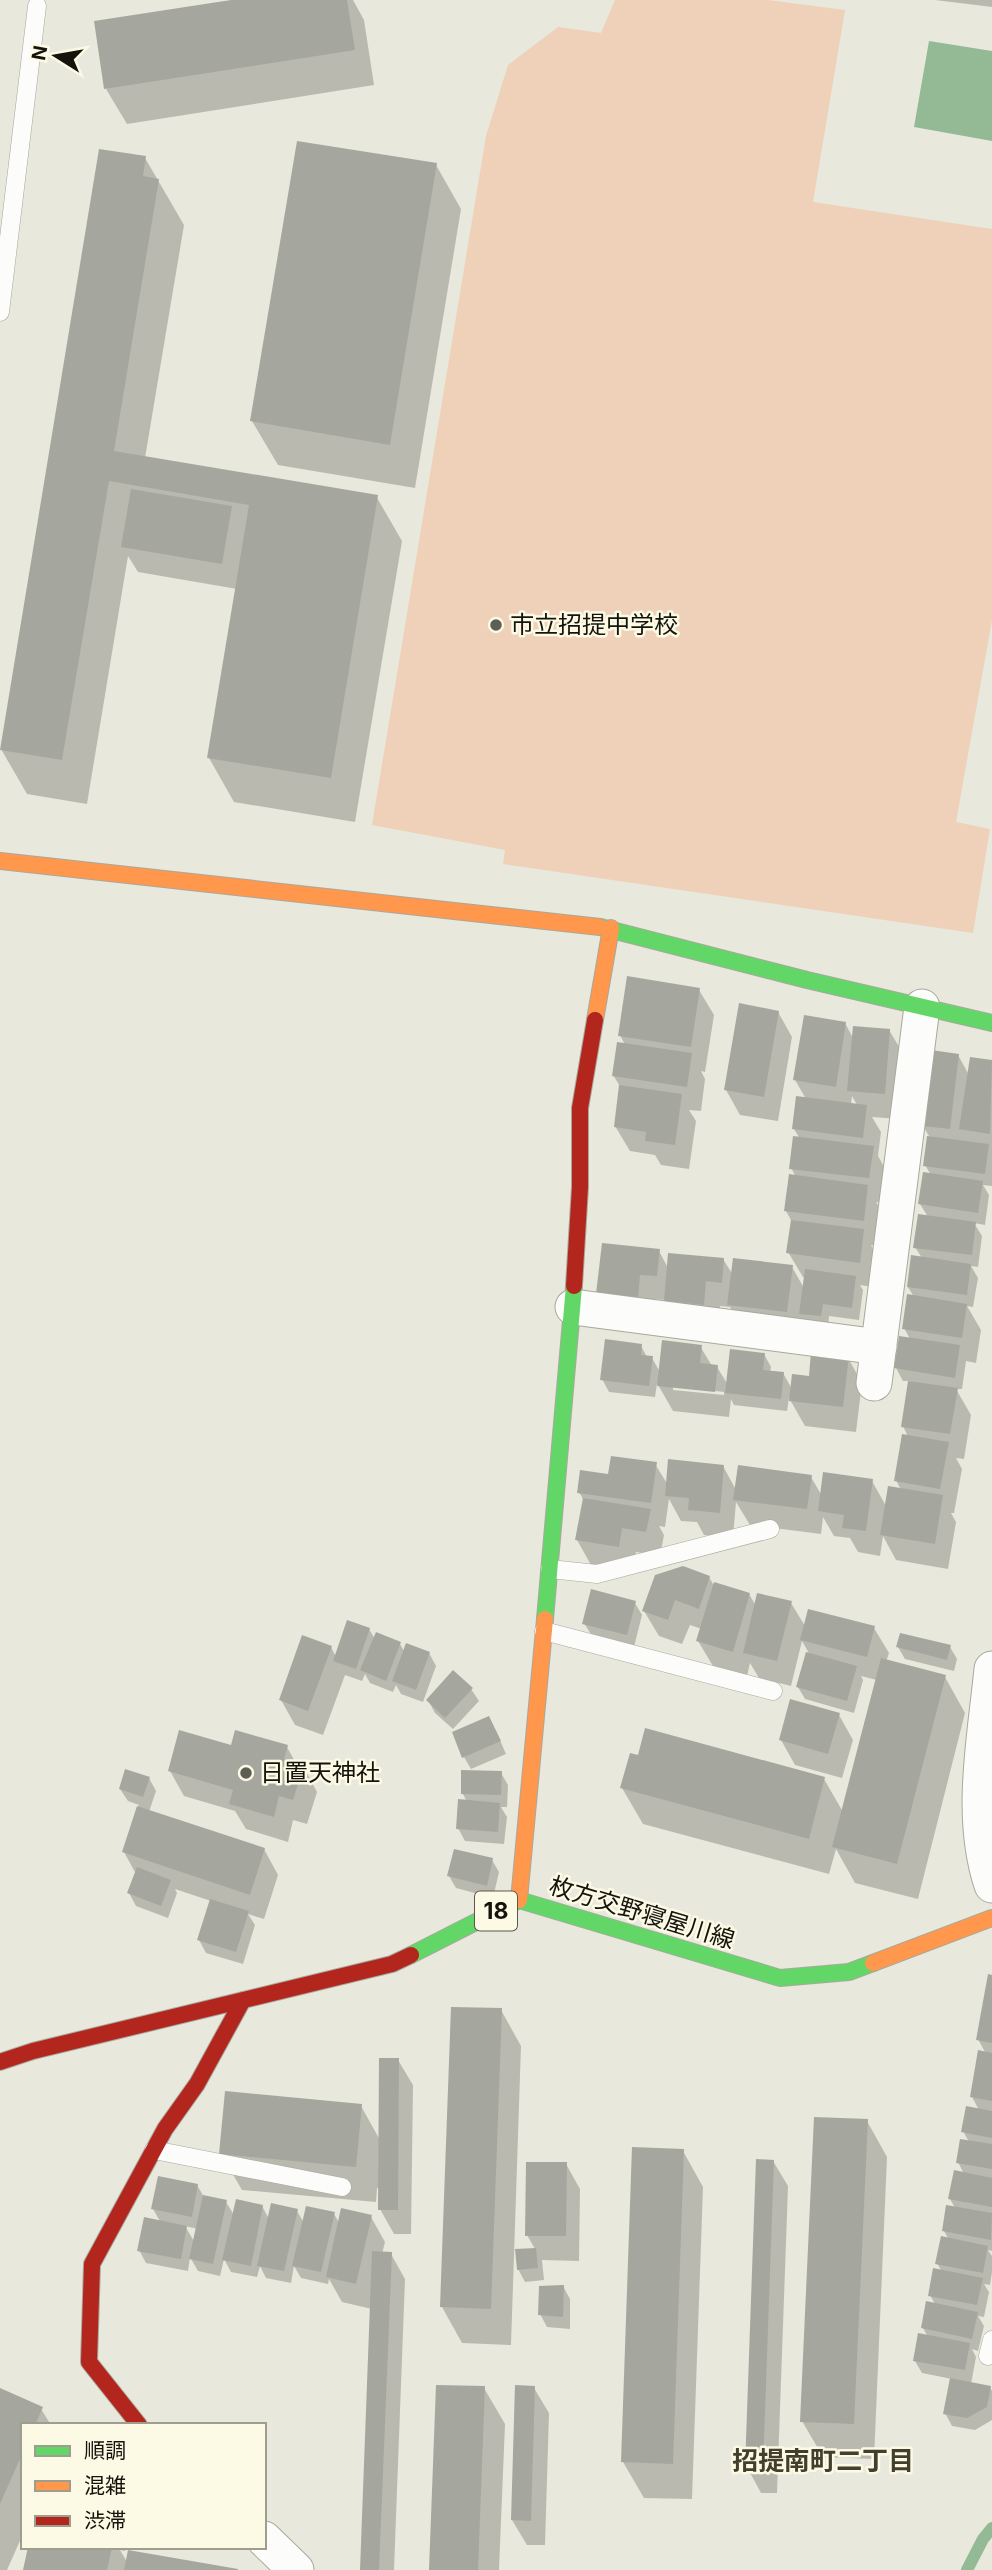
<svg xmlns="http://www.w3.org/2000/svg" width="992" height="2570" viewBox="0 0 992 2570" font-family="Inter,'Noto Sans JP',sans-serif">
<rect width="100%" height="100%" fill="#e8e8dc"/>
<path fill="#eed1b8" d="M615 0H768L845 10 813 202 992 229V620L956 822 990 829 973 933 503 864 505 850 372 825 486 136 508 65 558 27 601 33Z"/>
<path fill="#94ba95" d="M929 41 992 51V141L914 127Z"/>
<path fill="#0003" fill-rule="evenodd" d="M242 0H353L364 20 374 85 127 124 106 89Z
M935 0H992V7Z
M145 158 184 225 145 458 376 496 402 541 355 822 234 802 209 758 237 589 138 572 128 556 87 804 27 794 1 749Z
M436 165 461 209 415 488 278 465 252 421Z
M699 990 714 1015 705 1072 701 1071 705 1079 701 1111 689 1110 696 1121 689 1169 661 1165 655 1155 630 1151 615 1126 621 1088 613 1075 625 1045 620 1035Z
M778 1012 792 1037 778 1121 740 1115 726 1090Z
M845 1023 853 1038 889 1030 904 1055 899 1119 872 1117 881 1132 878 1156 887 1172 883 1203 876 1202 882 1211 878 1246 871 1245 877 1256 873 1287 860 1285 863 1290 859 1320 829 1316 828 1328 808 1326 803 1318 801 1337 743 1330 730 1307 720 1306 718 1330 680 1326 665 1300 654 1299 652 1322 598 1294 659 1251 668 1268 723 1259 733 1275 792 1267 804 1288 805 1278 803 1277 788 1252 792 1222 786 1211 796 1177 791 1168 800 1139 794 1129 806 1099 795 1080ZM852 1096 857 1105H851Z
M958 1055 969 1075 972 1059 992 1062V1186L983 1185 989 1195 985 1225 974 1223 982 1236 978 1267 971 1266 978 1278 973 1307 967 1306 981 1330 976 1363 966 1361 962 1389H956L971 1415 964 1459 956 1458 962 1469 954 1513H951L956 1522 948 1569 896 1560 883 1536 880 1556 858 1552 850 1538 834 1536 823 1517 821 1534 750 1525 736 1502 733 1537 704 1535 697 1522 681 1521 669 1499 665 1527 659 1526 664 1535 660 1556 636 1552 632 1572 591 1565 577 1540 584 1501 579 1492 609 1476 655 1464 668 1485 723 1466 736 1490 811 1477 822 1496 872 1481 886 1506 901 1490 896 1480 908 1437 903 1426 910 1381H903L896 1368 910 1339 904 1328 914 1297 908 1287 922 1258 915 1247 928 1217 920 1204 931 1175 925 1165 929 1136 923 1126Z
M641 1346 647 1357 652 1358 660 1372 700 1346 712 1366 717 1367 728 1385 764 1354 771 1367 770 1372 783 1373 792 1389 848 1358 862 1383 856 1432 805 1426 789 1398 787 1411 734 1405 731 1399 729 1417 673 1411 657 1383 655 1397 609 1392 602 1379ZM673 1386 724 1392V1395L673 1390Z
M709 1577 713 1584 749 1594 756 1606 791 1603 805 1626 874 1628 889 1653 886 1662 945 1677 965 1713 918 1899 855 1883 836 1849 829 1874 643 1824 622 1788 824 1779 843 1812 877 1680 861 1676 863 1680 854 1713 805 1699 798 1687 810 1655 802 1641 791 1686 759 1678 750 1663 747 1676 713 1666 698 1641 702 1629 690 1625 682 1644 659 1636 644 1611Z
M635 1603 642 1615 634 1647 592 1636 584 1623Z
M369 1629 375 1639 400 1644 404 1651 429 1653 436 1666 423 1702 401 1694 396 1685 393 1692 370 1683 365 1674 362 1681 345 1675 323 1735 295 1725 281 1700 331 1647 336 1657Z
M898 1647H950L957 1659 954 1671 905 1659Z
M471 1689 479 1701 453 1729 435 1713 428 1700Z
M839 1715 853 1740 842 1778 795 1765 781 1740Z
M496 1731 506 1754 471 1769 464 1757Z
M232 1747H287L297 1765 303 1766 317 1792 307 1824 293 1820 288 1842 246 1829 235 1811 184 1796 170 1771Z
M501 1773 508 1785 507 1807H501L507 1817 504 1844 465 1841 458 1828 467 1802 463 1794Z
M149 1778 156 1791 149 1812 264 1849 278 1875 264 1919 248 1914 255 1925 243 1964 206 1953 199 1940 211 1901 175 1889 177 1893 168 1918 136 1906 129 1893 136 1874 124 1852 139 1805 128 1801 120 1789Z
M492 1860 499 1872 493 1898 456 1888 449 1876Z
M992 1976V2251L988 2250 992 2256V2272L990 2285 984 2284 989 2292 984 2317 978 2316 984 2326 978 2351 972 2349 976 2357 971 2384 990 2387 992 2391V2420L975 2430 952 2426 945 2413 952 2379 922 2373 915 2361 928 2337 923 2328 935 2304 930 2295 942 2272 937 2263 949 2240 944 2231 955 2208 950 2199 964 2174 958 2162 969 2142 963 2131 979 2110 972 2097 986 2054 978 2039Z
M501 2010 521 2046 511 2345 462 2343 442 2307Z
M398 2060 413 2085 411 2234H394L380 2209V2188H377L376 2202 242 2190 221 2154 361 2106 380 2140Z
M867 2121 887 2157 874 2459 823 2457 802 2421Z
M683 2151 703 2187 692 2499 644 2498 623 2462Z
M773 2161 788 2186 777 2493H761L747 2467Z
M566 2164 580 2189 579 2261 542 2260 544 2280 525 2282 518 2269 535 2249 527 2235Z
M197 2185 204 2197 226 2202 234 2215 262 2206 269 2219 297 2211 304 2223 334 2214 340 2224 371 2217 385 2242 382 2254H391L405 2279 394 2570H362L372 2309 342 2302 329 2279 328 2284 301 2278 294 2266 291 2283 266 2278 260 2266 257 2277 231 2272 224 2259 220 2276 198 2271 190 2257 188 2271 146 2263 139 2250 161 2223 153 2209ZM185 2226 198 2229 195 2243Z
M563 2286 570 2299V2329L547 2327 540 2314Z
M484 2388 505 2424 499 2570H431Z
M534 2388 549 2413 545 2545H527L512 2520Z
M0 2390 41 2409 51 2425H23V2534L7 2570H0Z
M30 2547H126L125 2551 120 2550 127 2562 236 2570H24Z"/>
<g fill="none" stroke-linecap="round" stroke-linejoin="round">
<path stroke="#94ba95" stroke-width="12" d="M967 2570 983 2539 992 2528"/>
</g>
<path fill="#a5a79e" d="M231 0H347L355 50 104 89 94 21Z
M297 141 437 163 390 445 250 421Z
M99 149 146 156 143 176 159 179 114 451 378 495 331 778 207 758 249 505 109 481 62 760 0 750Z
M131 489 232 506 222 564 121 547Z
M627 976 700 988 691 1047 618 1036Z
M739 1003 779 1011 764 1097 724 1090Z
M804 1015 846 1022 836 1087 793 1080Z
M853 1026 890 1029 885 1094 847 1091Z
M617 1042 692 1053 687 1087 612 1076Z
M931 1050 959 1054 950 1129 922 1126Z
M970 1057 992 1060 990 1134 959 1129Z
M619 1085 682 1094 675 1145 645 1141 646 1132 614 1127Z
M796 1096 867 1105 863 1138 792 1129Z
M793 1136 874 1146 869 1178 789 1169Z
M927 1136 989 1144 985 1174 923 1166Z
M923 1172 983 1181 978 1213 918 1204Z
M789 1174 868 1185 864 1221 784 1211Z
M918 1214 976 1222 972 1255 913 1248Z
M791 1220 864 1229 860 1263 786 1253Z
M602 1243 660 1249 657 1276 640 1275 638 1298 596 1294Z
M668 1253 724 1258 722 1283 706 1281 704 1305 664 1301Z
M911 1255 971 1264 967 1295 907 1287Z
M733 1258 793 1265 787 1312 727 1305Z
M805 1269 856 1276 852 1308 823 1304 821 1316 799 1314Z
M907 1294 967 1304 962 1338 902 1329Z
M899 1336 960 1345 955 1378 894 1368Z
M605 1339 642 1344 641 1355 653 1356 649 1386 600 1380Z
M662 1340 702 1345 700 1363 718 1365 715 1392 657 1386Z
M730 1349 765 1353 763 1370 784 1372 781 1399 725 1393Z
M811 1352 849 1356 843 1407 789 1401 792 1374 809 1376Z
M908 1381 958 1388 950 1434 901 1427Z
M902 1434 949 1442 940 1489 894 1481Z
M611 1456 657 1462 651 1503 577 1493 580 1470 608 1474Z
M668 1459 724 1465 720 1513 688 1510 689 1498 665 1496Z
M738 1465 812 1475 807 1509 733 1500Z
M823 1472 873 1479 866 1531 842 1528 844 1515 818 1511Z
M888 1486 943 1495 935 1544 880 1535Z
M583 1498 651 1509 646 1532 622 1528 619 1547 575 1540Z
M683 1566 710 1576 699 1609 675 1600 668 1620 642 1611 655 1575Z
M714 1582 750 1593 733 1652 696 1641Z
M591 1589 636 1601 627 1635 582 1624Z
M757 1593 792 1601 777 1661 743 1653Z
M808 1609 875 1626 867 1657 800 1640Z
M347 1620 370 1628 356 1669 333 1661Z
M376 1632 401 1642 386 1681 360 1670Z
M900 1633 951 1645 947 1660 896 1647Z
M302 1635 332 1646 308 1711 279 1700Z
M406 1643 430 1652 416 1690 392 1681Z
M806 1652 857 1666 847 1701 796 1687Z
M881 1658 946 1675 897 1864 832 1847Z
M453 1670 473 1688 445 1718 426 1700Z
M790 1699 840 1713 828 1754 779 1740Z
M489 1716 501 1741 462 1758 452 1732Z
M645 1728 825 1777 809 1839 620 1788 630 1753 638 1755Z
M179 1730 231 1745 235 1730 288 1745 284 1759 304 1765 293 1800 279 1796 274 1817 229 1804 233 1790 168 1771Z
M125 1769 150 1777 143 1797 119 1789Z
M461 1770 502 1771 501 1795 461 1794Z
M458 1799 500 1803 498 1832 456 1829Z
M137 1806 265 1848 250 1895 122 1852Z
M454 1849 493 1858 487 1886 447 1876Z
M137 1867 171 1880 161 1906 127 1893Z
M210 1899 249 1911 236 1952 197 1940Z
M988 1974 992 1975V2043L976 2040Z
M451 2007 502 2008 491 2309 440 2307Z
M978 2050 992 2053V2101L970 2097Z
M379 2058H399L398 2210H378Z
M225 2091 362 2104 356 2167 219 2154Z
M966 2106 992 2111V2138L961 2132Z
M814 2117 868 2119 854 2424 800 2422Z
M960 2139 992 2144V2169L956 2163Z
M632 2147 684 2149 673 2464 621 2462Z
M756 2159 774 2160 763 2468H745Z
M526 2162H567L566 2236H525Z
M954 2170 992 2178V2207L948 2199Z
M158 2176 198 2184 192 2217 151 2209Z
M203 2195 227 2200 213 2264 189 2259Z
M236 2199 263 2205 251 2266 222 2260Z
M271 2203 298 2209 284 2271 257 2266Z
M946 2205 992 2213 991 2240 942 2231Z
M306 2206 335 2212 321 2272 292 2266Z
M341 2208 372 2215 356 2284 326 2277Z
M144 2217 187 2226 181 2259 137 2251Z
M941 2236 988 2246 983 2273 935 2264Z
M536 2248 538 2268 517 2270 515 2249Z
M372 2251 392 2252 379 2570H360Z
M933 2268 983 2278 977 2305 928 2296Z
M564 2285 563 2317 538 2315 539 2286Z
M926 2301 978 2312 972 2339 921 2328Z
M918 2333 970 2343 965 2370 913 2361Z
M950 2378 991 2386 987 2407 967 2418 943 2414Z
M436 2385 485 2386 478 2570H429Z
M515 2385 535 2386 531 2521 511 2520Z
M0 2388 43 2407 35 2425H23V2452L0 2504Z
M28 2547H112L107 2570H23Z
M128 2550 238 2569V2570H124Z"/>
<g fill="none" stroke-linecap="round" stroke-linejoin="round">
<defs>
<path id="lane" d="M0 312 37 6
M550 1569 597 1574 770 1529
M544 1631 773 1691
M154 2150 342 2187
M988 2356 992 2340"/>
<path id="street" d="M573 1307 879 1347
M874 1383 922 1007
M992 1669C985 1740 969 1816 992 1885
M264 2539 296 2570"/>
<path id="fast" d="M600 927 807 980 992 1023
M545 1619 574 1286
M411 1955 519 1900 780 1978 849 1972 873 1963"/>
<path id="slow" d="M0 861 600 927
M595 1020 611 928
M519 1900 545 1619
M873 1963 992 1918"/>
<path id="jam" d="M574 1286 580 1187V1108L595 1020
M0 2062 33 2051 392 1964 411 1955
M139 2425 89 2362 92 2264 165 2129 197 2084 243 2000"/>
</defs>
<use href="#lane" stroke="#a8a89e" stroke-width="19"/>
<use href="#street" stroke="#a8a89e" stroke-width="37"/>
<use href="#fast" stroke="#a8a89e" stroke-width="18"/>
<use href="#slow" stroke="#a8a89e" stroke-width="18"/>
<use href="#jam" stroke="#a8a89e" stroke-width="18"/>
<use href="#lane" stroke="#fcfcfa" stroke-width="18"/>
<use href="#street" stroke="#fcfcfa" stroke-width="35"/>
<use href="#fast" stroke="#63d668" stroke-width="16"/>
<use href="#slow" stroke="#ff974d" stroke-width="16"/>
<use href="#jam" stroke="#b3261e" stroke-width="16"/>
</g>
<g fill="#5e5e55" stroke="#fcf9e4" stroke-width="2.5">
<circle cx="496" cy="625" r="7"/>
<circle cx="246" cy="1773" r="7"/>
</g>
<g text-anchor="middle" stroke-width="5" stroke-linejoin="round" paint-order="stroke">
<rect fill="#fcf9e4" stroke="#5a584d" stroke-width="2" x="475" y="1891.5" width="42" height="39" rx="5"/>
<g font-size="23" font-weight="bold" fill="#14130c">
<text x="496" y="1919">18</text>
</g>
<g font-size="24" fill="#14130c" stroke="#fcf9e4" text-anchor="start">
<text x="510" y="633">市立招提中学校</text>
<text x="260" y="1781">日置天神社</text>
</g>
<g font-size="24" fill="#14130c" stroke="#fcf9e4">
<text transform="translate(642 1913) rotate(17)" y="8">枚方交野寝屋川線</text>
</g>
<g font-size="26" font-weight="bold" fill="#423f2e" stroke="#fcf9e4">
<text x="823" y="2470">招提南町二丁目</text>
</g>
</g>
<rect x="21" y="2423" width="245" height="126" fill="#fcf9e4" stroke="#9f9d8e" stroke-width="2"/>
<rect x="35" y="2446" width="35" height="10" fill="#63d668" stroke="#9f9d8e" stroke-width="2"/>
<text x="84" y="2458" font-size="21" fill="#14130c">順調</text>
<rect x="35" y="2481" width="35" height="10" fill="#ff974d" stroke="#9f9d8e" stroke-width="2"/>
<text x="84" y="2493" font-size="21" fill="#14130c">混雑</text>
<rect x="35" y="2516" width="35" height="10" fill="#b3261e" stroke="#9f9d8e" stroke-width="2"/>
<text x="84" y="2528" font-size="21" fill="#14130c">渋滞</text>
<g transform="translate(56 56) rotate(281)" stroke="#fcf9e4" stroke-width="5" paint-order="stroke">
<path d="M0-5L12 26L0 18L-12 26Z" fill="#14130c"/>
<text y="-10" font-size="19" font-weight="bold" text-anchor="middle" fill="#14130c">N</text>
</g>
</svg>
